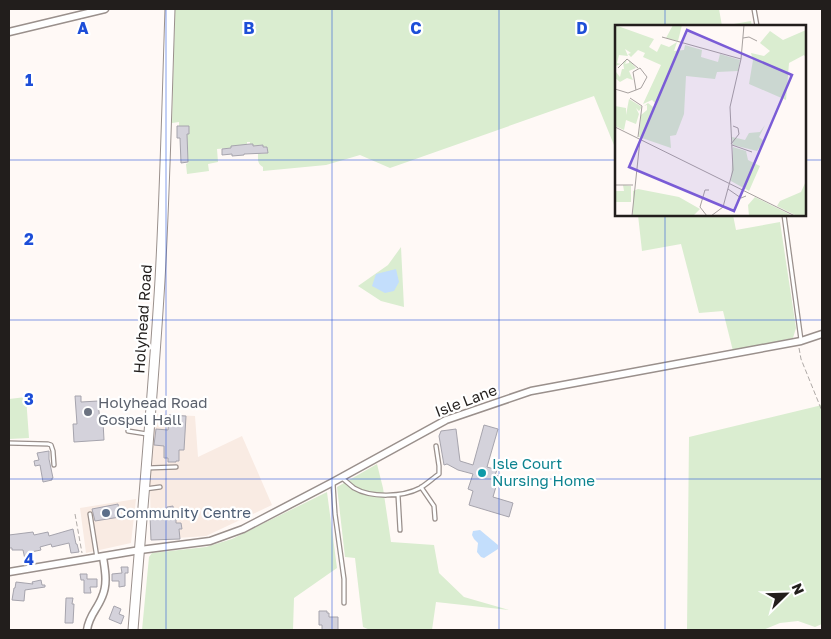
<svg xmlns="http://www.w3.org/2000/svg" width="831" height="639" viewBox="0 0 831 639" font-family="'Golos Text',sans-serif">
<rect width="100%" height="100%" fill="#fff9f6"/>
<path fill="#f9ebe3" d="M154 414 195 416 198 457 242 436 272 505 206 536 151 540 150 483Z
M136 499 131 543 86 553 80 508Z"/>
<path fill="#daedd0" d="M175 9H719L722 26 751 21 752 26H616V150L594 96 390 168 360 155 326 165 263 171V167C257 164 258 159 258 153H260L261 154 268 153 267 147H263L262 145 253 146 250 145V142H247V145L231 148 217 149 218 162 208 164 209 171 187 174 186 164 188 163 187 142 182 134H189V126H179V122L172 123Z
M638 215H733L736 230 780 222 796 328 793 338 733 351 723 311 699 313 681 244 642 251Z
M401 247 404 307 381 301 358 286 388 265Z
M26 397 29 438 9 439V399Z
M822 404V624L815 627 798 621 780 623 763 630H687L689 437 818 406Z
M377 464 383 488 391 542 434 545 439 573 464 597 509 610 436 602 432 630H370L363 627 355 558 345 557 337 487Z
M327 492 337 568 294 598 293 630H142L149 557 152 553 206 547 232 539Z"/>
<path fill="#c3defc" d="M396 269 399 282 394 291 385 293 372 286 376 274Z
M480 530 498 545V549L484 558 481 557 477 552 478 543 474 539 472 535 473 531Z"/>
<path fill="#d4d2db" stroke="#a6a4ad" d="M177 126H189V134H187L188 162 181 163 180 138H177Z
M250 144H253V146L263 145V147H267L268 153 244 154V155L232 156V154L222 155V149L231 148V146Z
M75 396H81V402L98 401 100 422H103L104 440 74 442 73 424H77Z
M169 415 186 416 184 450H179V461H176V462H168V458H164V446L154 445 156 429 168 430Z
M484 425 498 429 487 467 497 470 495 475 499 476 493 497 513 503 509 517 469 505 473 491 468 489 473 474 458 470 447 464 444 465 439 436 441 431 456 429 460 461 473 465Z
M49 451V459L53 478H52V480L43 482 40 465 35 466 34 461 39 460 37 453Z
M118 504 120 517 95 521 92 509Z
M173 506 174 519H176V523H181L182 529H179L180 539 151 540 150 516 167 515V507Z
M73 529 76 544H77L79 552 71 553 69 543 52 547 51 544 40 547 41 550 31 552 33 562 26 564 23 550H12V548H9V535L33 532 34 535 48 532 49 536Z
M121 567H128V573H125V586L119 587V581H112V574L122 573Z
M80 574H87V579H97V587H90L91 593H84V580H81Z
M41 580 42 585H45V587L25 590 24 601 12 600 14 588H15L16 582 33 584 32 582Z
M66 598H73L72 604H74L73 623H65Z
M114 606 121 609 119 614 124 616 121 624 109 619Z
M319 611H327V613H329V617H338V630H322V625H319Z"/>
<g fill="none" stroke-linecap="round" stroke-linejoin="round">
<defs>
<path id="service" d="M754 9 757 26
M784 215 801 340
M128 431 147 434
M9 443 48 444 51 445 53 451 54 465
M147 468 176 467
M342 478C346 481 350 485 354 488 371 498 403 497 420 488 427 484 433 478 439 474V466L436 446
M333 483 335 514 344 579V603
M421 487 434 506 435 519
M145 489 160 487
M398 495 400 530
M90 514 97 558"/>
<path id="minor" d="M9 32 105 9
M9 572 140 550 210 541 243 529 333 482 446 420 531 391 801 341 822 334
M87 630C89 615 97 610 102 597 108 584 105 570 103 557"/>
<path id="secondary" d="M133 630C142 514 153 397 160 280 165 190 167 99 170 9"/>
</defs>
<use href="#service" stroke="#9a908c" stroke-width="5.5"/>
<use href="#minor" stroke="#9a908c" stroke-width="9"/>
<use href="#secondary" stroke="#9a908c" stroke-width="11"/>
<path stroke="#afaaa7" stroke-width="1" stroke-dasharray="5 2.5" stroke-linecap="butt" d="M799 348 801 359 822 411
M75 514 82 553"/>
<use href="#service" stroke="#fff" stroke-width="3"/>
<use href="#minor" stroke="#fff" stroke-width="6"/>
<use href="#secondary" stroke="#fff" stroke-width="9"/>
</g>
<path fill="none" stroke="#1d4ed8" stroke-width="1" stroke-opacity="0.55" d="M166 9V630M332 9V630M499 9V630M665 9V26M9 160H616M805 160H822M665 215V630M9 320H822M9 479H822"/>
<circle fill="#6b7280" stroke="#fff" stroke-width="2" cx="88" cy="412" r="5"/>
<circle fill="#0f9aa8" stroke="#fff" stroke-width="2" cx="482" cy="473" r="5"/>
<circle fill="#5c6f8a" stroke="#fff" stroke-width="2" cx="106" cy="513" r="5"/>
<g text-anchor="middle" stroke-width="4.5" stroke-linejoin="round" paint-order="stroke">
<g font-size="15" fill="#221e1c" stroke="#fff">
<text transform="translate(143 319) rotate(-86)" y="5">Holyhead Road</text>
<text transform="translate(466 401) rotate(-21)" y="5">Isle Lane</text>
</g>
<g font-size="15" fill="#5b616d" stroke="#fff" text-anchor="start">
<text x="98" y="408">Holyhead Road<tspan x="98" dy="17">Gospel Hall</tspan></text>
</g>
<g font-size="15" fill="#0d838f" stroke="#fff" text-anchor="start">
<text x="492" y="469">Isle Court<tspan x="492" dy="17">Nursing Home</tspan></text>
</g>
<g font-size="15" fill="#4e5e75" stroke="#fff" text-anchor="start">
<text x="116" y="518">Community Centre</text>
</g>
</g>
<g transform="translate(615 25)">
<rect width="191" height="191" fill="#fff9f6"/>
<path d="M0 0 39 14 34 22 42 27 46 19 54 22 62 17 59 26 69 25 70 20 87 25 86 32 103 37 105 29 125 35 123 46 102 47 100 54 71 51 69 89 61 110 55 111 56 123 24 112 26 90 32 85V80L29 81 33 78 38 82 42 80 37 75 28 79 46 40 28 32 30 28 23 25 16 32 13 29 16 28 10 24 13 31 4 30 2 38 6 39 0 41ZM58 0H67L63 16 51 13ZM191 5V33L189 30 174 38 171 75 134 59 138 35 136 28 149 31 155 26 145 18 155 6 168 15ZM12 35 10 39 14 38V35L21 43 14 46 18 55 12 53 5 57 0 53 1 47 5 52 7 44H9L8 37ZM14 74 27 82 24 86 21 83 24 89 21 99 11 95 9 105 0 101V81L11 83V90ZM150 100 144 112 149 116 142 126 118 120 117 112 130 115 134 108 145 107ZM118 122 131 126 133 135 145 141 134 166 116 156ZM191 156V191H182L162 181 165 176 186 167ZM8 160 16 161V177H0V166H9ZM23 164 64 172 85 184 78 191H18V166ZM140 172 176 190 175 191H134L133 180Z" fill="#daedd0"/>
<path fill="none" stroke="#a7a19f" stroke-width="1" d="M47 12 126 34M128 13 134 12 142 16M3 43 12 34 23 43M0 64 13 68 21 65 26 63 32 52 25 43 18 47 21 65M15 73 27 81 23 112M0 102 180 191M116 119 124 109 123 103 118 101M117 120 137 127M0 160H18M113 164 126 173 131 171M17 191 25 115M92 191 85 182 90 165H94M96 191 108 182 118 145 115 82 126 34 129 0"/>
<path fill="#7a5cd6" fill-opacity="0.15" stroke="#7a5cd6" stroke-width="2.5" d="M72 5 177 50 119 186 14 142Z"/>
<rect width="191" height="191" fill="none" stroke="#221e1c" stroke-width="2.5"/>
</g>
<g font-size="16" text-anchor="middle" font-weight="bold" fill="#1d4ed8" stroke="#fff" stroke-width="4.5" stroke-linejoin="round" paint-order="stroke">
<text x="83" y="34">A</text>
<text x="249" y="34">B</text>
<text x="416" y="34">C</text>
<text x="582" y="34">D</text>
<text x="29" y="86">1</text>
<text x="29" y="245">2</text>
<text x="29" y="405">3</text>
<text x="29" y="565">4</text>
</g>
<rect width="831" height="639" fill="none" stroke="#221e1c" stroke-width="20"/>
<g transform="translate(786 594) rotate(67)" stroke="#ffffff" stroke-width="4" paint-order="stroke">
<path d="M0-4L9 19L0 12L-9 19Z" fill="#221e1c"/>
<text y="-8" font-size="14" font-weight="bold" text-anchor="middle" fill="#221e1c">N</text>
</g>
</svg>
